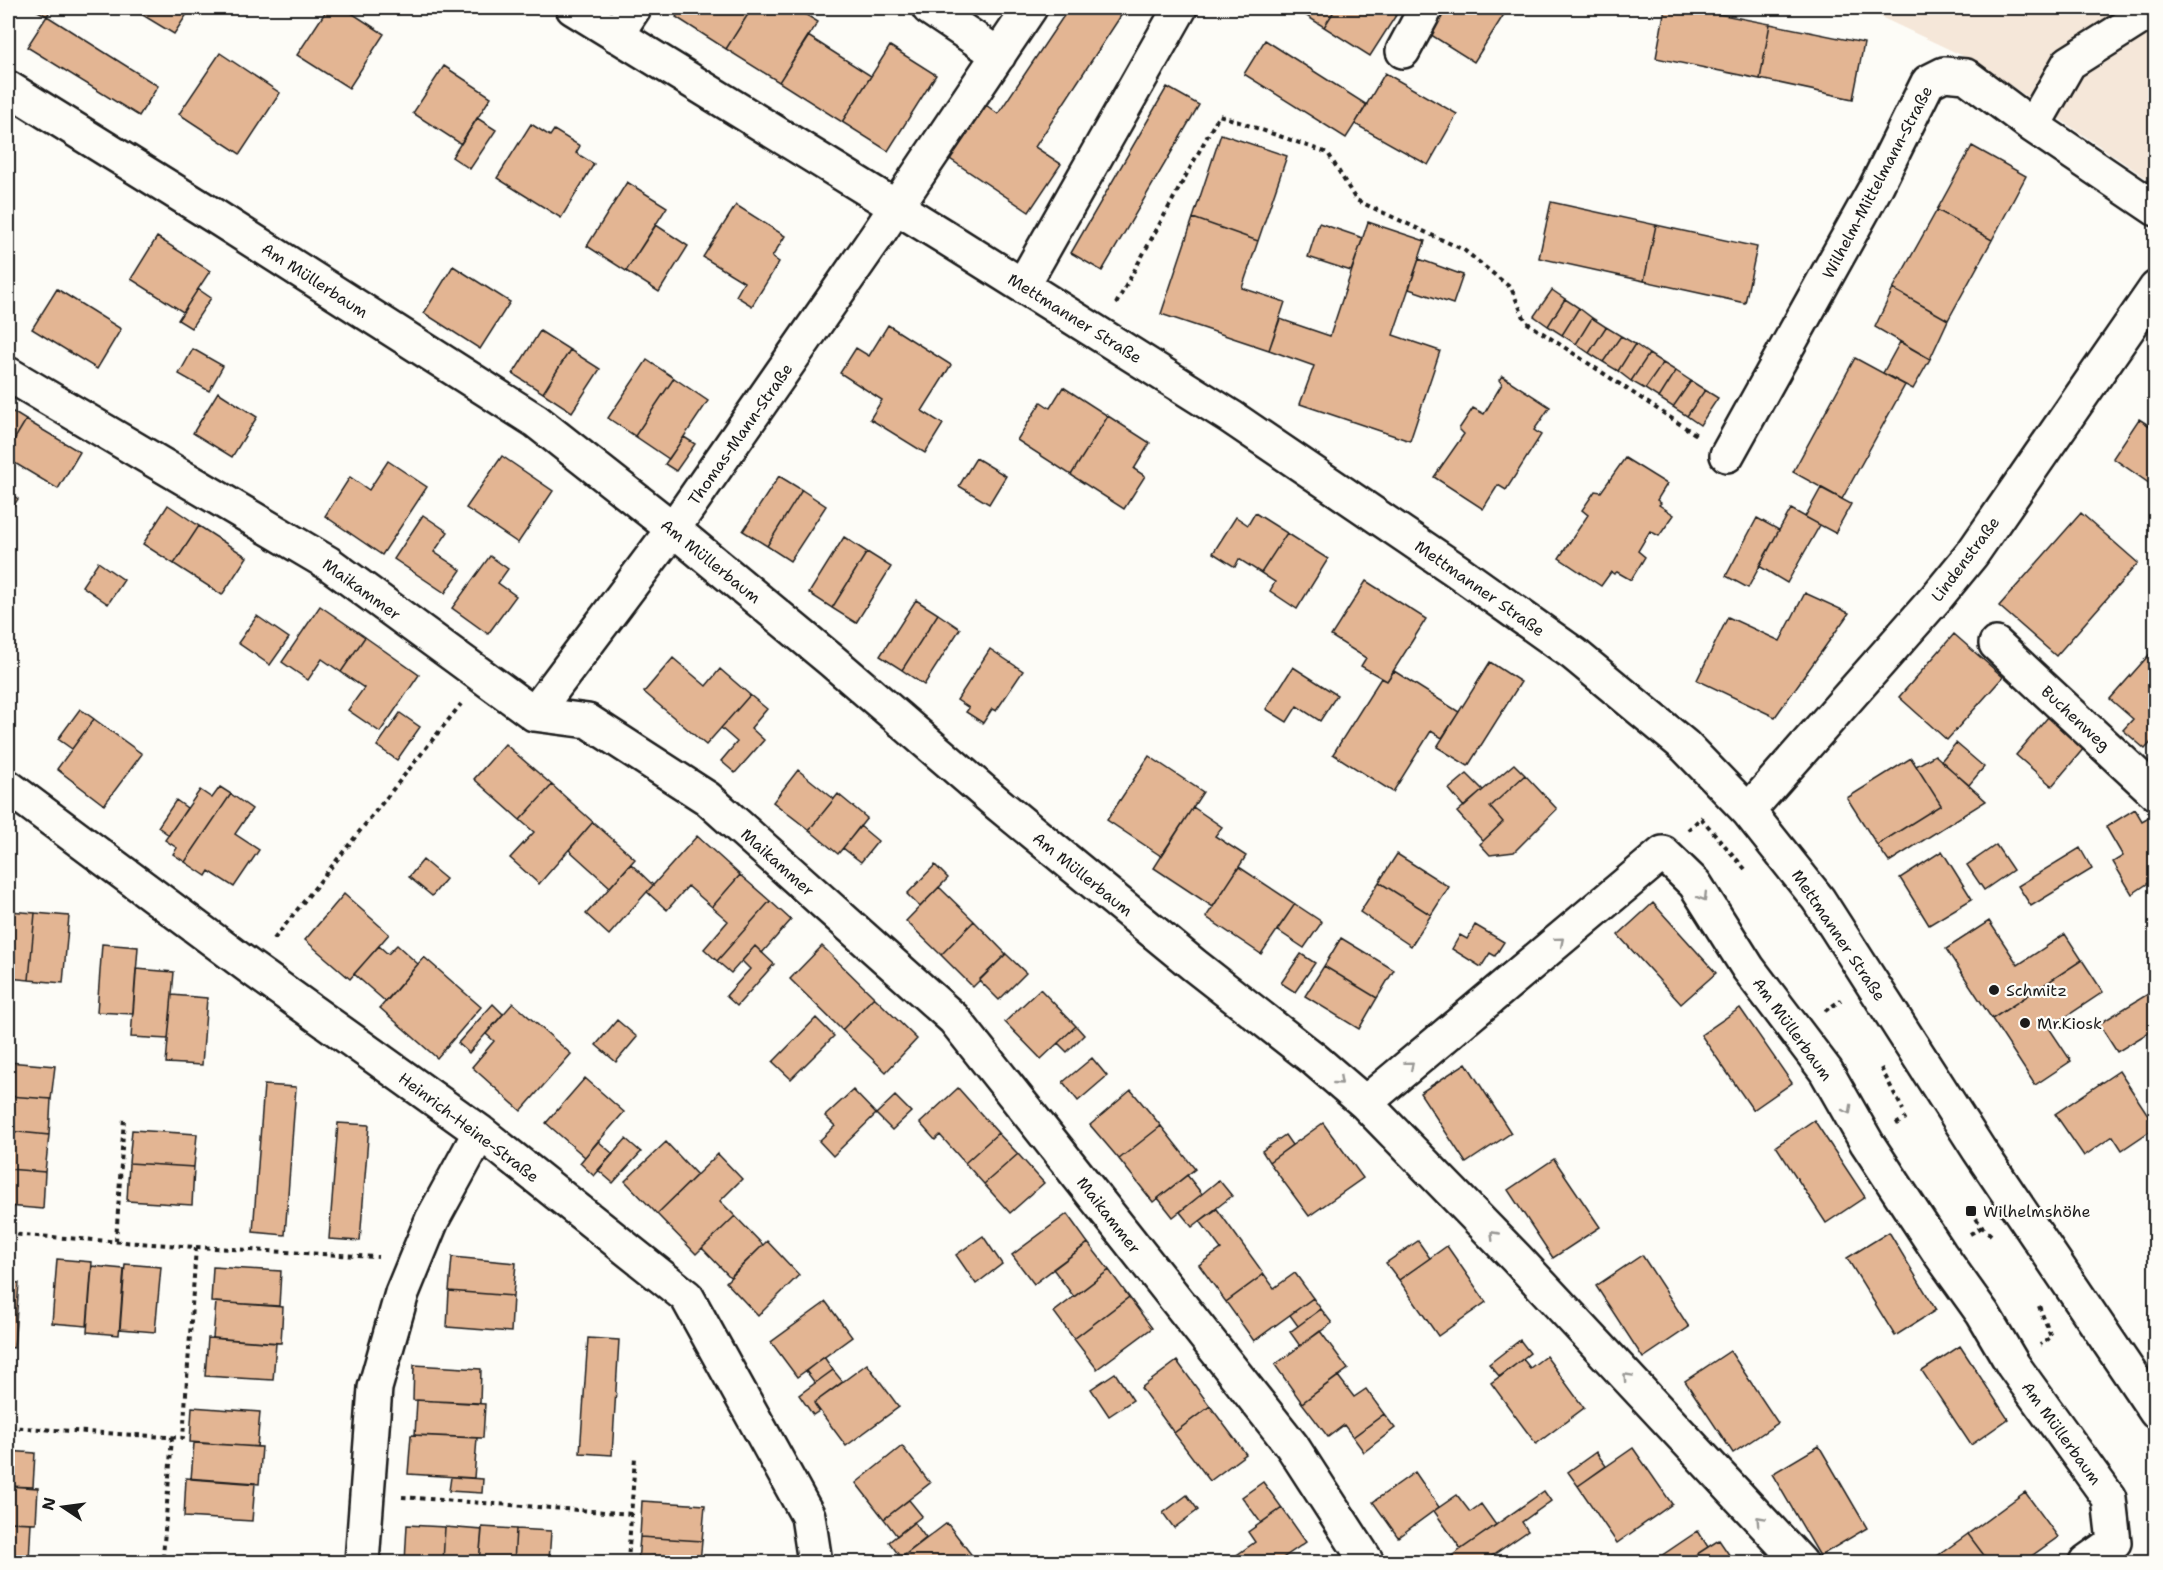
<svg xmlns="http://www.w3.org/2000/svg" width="2163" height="1570" viewBox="0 0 2163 1570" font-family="'Shantell Sans',sans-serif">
<rect width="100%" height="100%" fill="#fdfcf7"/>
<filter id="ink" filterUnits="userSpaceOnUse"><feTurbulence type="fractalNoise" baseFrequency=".0167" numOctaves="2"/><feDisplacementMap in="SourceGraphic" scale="12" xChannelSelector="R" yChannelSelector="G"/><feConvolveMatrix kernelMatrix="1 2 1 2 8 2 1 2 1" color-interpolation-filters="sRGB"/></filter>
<g filter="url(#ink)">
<path fill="#f5e7d9" d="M1856 8H2155V184L1976 62 1868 11Z"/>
<path fill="#e3b593" stroke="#1c1c1c" stroke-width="1.5" d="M32 8H52L47 16Z
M131 8H191L174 34Z
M328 8H344L384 34 349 88 297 55Z
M682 8H752L726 49 676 17Z
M752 8H795L818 22 779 82 726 49Z
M1069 8H1126L1035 147 1061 164 1029 212 950 159 986 105 998 114Z
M1294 8H1336L1324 27Z
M1336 8H1398L1400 9 1370 56 1324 27Z
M1444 8H1508L1474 62 1428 33Z
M1665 8H1688L1770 24 1760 79 1656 58Z
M47 16 158 86 139 116 27 47Z
M1770 24 1864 43 1853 99 1760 79Z
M808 36 871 76 842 122 779 82Z
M1265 40 1367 105 1346 138 1244 74Z
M890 46 936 75 888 151 842 122Z
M220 53 280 93 240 154 179 114Z
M444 66 491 97 461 144 413 113Z
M1385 73 1457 114 1428 165 1355 124Z
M1167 87 1199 105 1102 271 1071 253Z
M477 118 496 130 470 169 452 157Z
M531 124 550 136 554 130 580 146 576 153 594 164 561 218 497 178Z
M1221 134 1287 156 1258 241 1193 218Z
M1972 146 2026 176 1992 240 1937 210Z
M627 182 667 207 626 271 587 246Z
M1551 202 1656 225 1644 281 1539 258Z
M736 205 785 236 772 257 779 262 752 306 736 296 744 282 703 257Z
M1937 210 1992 240 1948 320 1893 289Z
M1193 218 1258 241 1242 288 1285 302 1269 350 1161 314Z
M1368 222 1425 241 1393 335 1440 351 1410 441 1300 404 1314 366 1269 350 1280 319 1330 336Z
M1319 223 1363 238 1351 271 1308 257Z
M656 225 688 246 659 292 626 271Z
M1656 225 1757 247 1745 303 1644 281Z
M157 237 210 271 183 312 131 279Z
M1419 259 1463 275 1453 304 1409 289Z
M453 266 510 302 480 349 424 313Z
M57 289 121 329 97 369 32 329Z
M198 289 211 298 191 328 178 320Z
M1893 289 1948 320 1930 359 1875 327Z
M1552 290 1565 299 1548 326 1534 316Z
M1565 299 1579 308 1562 335 1548 326Z
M1579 308 1592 318 1576 344 1562 335Z
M1592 318 1606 327 1589 353 1576 344Z
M888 325 951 365 922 411 943 424 925 453 870 419 882 400 840 373 856 348 869 356Z
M1606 327 1621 336 1603 362 1589 353Z
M540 331 570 350 543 393 513 374Z
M1621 336 1635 344 1618 371 1603 362Z
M1900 342 1930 359 1913 389 1883 373Z
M1635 344 1649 354 1631 381 1618 371Z
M193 349 223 366 209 391 179 374Z
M570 350 600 369 572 412 543 393Z
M1649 354 1663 363 1645 389 1631 381Z
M1855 358 1905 385 1842 499 1793 472Z
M647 360 674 378 635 436 608 418Z
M1663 363 1676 371 1659 398 1645 389Z
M1676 371 1691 381 1673 407 1659 398Z
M1502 376 1550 407 1534 430 1541 435 1506 490 1498 485 1483 509 1434 477 1464 434 1459 429 1473 408 1484 414 1502 384 1499 380Z
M674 378 708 401 669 459 635 436Z
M1691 381 1705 390 1687 416 1673 407Z
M1063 387 1108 416 1071 475 1017 440 1041 402 1050 408Z
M1705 390 1718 398 1700 425 1687 416Z
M218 392 257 417 232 457 193 433Z
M8 409 26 420 8 450Z
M1108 416 1150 443 1134 469 1145 476 1124 509 1071 475Z
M2139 419 2156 430V488L2113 458Z
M26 420 80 452 58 489 8 459V450Z
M684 437 695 444 676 471 665 464Z
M502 456 553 491 518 543 466 508Z
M976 458 1006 476 989 504 959 486Z
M1625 458 1667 484 1657 500 1661 503 1659 505 1674 515 1659 536 1650 531 1638 551 1645 557 1631 580 1617 572 1614 574 1611 572 1601 586 1559 558 1588 515 1582 510 1595 491 1601 492Z
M388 461 427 487 382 555 325 516 350 477 369 490Z
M779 476 802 490 767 546 743 531Z
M1821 488 1851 504 1835 533 1805 517Z
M802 490 826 506 790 561 767 546Z
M8 492 18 499 8 514Z
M168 505 199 526 174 564 143 544Z
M1791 509 1820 525 1787 583 1759 566Z
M1255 513 1287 533 1261 573 1239 559 1235 567 1213 553 1236 517 1248 525Z
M2081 513 2138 563 2056 656 1999 606Z
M423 515 448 532 434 552 461 570 445 593 394 559Z
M1757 518 1779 530 1748 588 1726 576Z
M199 526 247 557 222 595 174 564Z
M1287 533 1328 559 1297 609 1270 591 1275 582 1261 573Z
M844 537 867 552 832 608 809 593Z
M867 552 891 567 856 623 832 608Z
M490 556 508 569 498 583 516 596 488 634 452 608Z
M98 562 124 580 108 604 82 586Z
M1366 581 1426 619 1387 681 1361 666 1366 658 1331 636Z
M1805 593 1849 613 1775 717 1697 680 1728 617 1780 641Z
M916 600 938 614 902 670 880 656Z
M320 606 365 637 341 672 322 659 308 680 282 662Z
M938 614 960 629 924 685 902 670Z
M257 616 289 638 270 665 238 643Z
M1954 634 2003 677 1947 740 1899 697Z
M365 637 419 675 380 732 348 710 364 688 341 672Z
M2156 647V737L2145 749 2123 730 2133 719 2110 699Z
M990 649 1023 671 996 711 992 709 983 723 966 712 969 708 957 700Z
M673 658 706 686 720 669 750 695 706 745 644 692Z
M1490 662 1521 682 1468 766 1437 747Z
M1293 667 1337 695 1320 721 1297 706 1287 722 1266 709Z
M1394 671 1459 712 1442 738 1431 731 1393 792 1333 754 1381 678 1387 681Z
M750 695 767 709 751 728 764 740 735 773 721 761 737 742 721 728Z
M80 709 94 719 72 749 58 739Z
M400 713 420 727 397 760 377 746Z
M2048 717 2084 748 2052 786 2016 755Z
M94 719 142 754 104 805 57 769Z
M1956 743 1984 767 1969 785 1941 761Z
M505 744 552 785 520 820 474 779Z
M1935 755 1986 801 1889 862 1877 845 1941 805 1916 766Z
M1149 756 1203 792 1161 856 1107 820Z
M1911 758 1941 805 1877 845 1847 798Z
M1514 764 1525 775 1490 807 1503 822 1483 841 1457 812Z
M798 770 834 799 809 830 773 802Z
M1467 774 1483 790 1464 807 1449 789Z
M1525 775 1557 809 1514 852 1490 855 1480 844 1503 822 1490 807Z
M552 785 593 822 539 884 510 858 534 832 520 820Z
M220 787 231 794 185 862 173 854 177 848 165 840 200 790 212 798Z
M231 794 252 809 235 834 259 850 234 887 209 871 206 876 185 862Z
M838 794 867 818 838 854 809 830Z
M176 800 187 808 169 835 158 827Z
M1193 807 1222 827 1215 836 1246 856 1213 907 1154 868Z
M2135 809 2142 821 2154 814 2156 816V890L2150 882 2132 894 2113 862 2123 856 2106 827Z
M593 822 635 859 610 887 569 850Z
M860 826 878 841 861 862 843 848Z
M697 836 740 875 712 907 688 886 667 910 647 892Z
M1996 845 2013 870 1984 890 1967 865Z
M2080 848 2092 869 2031 906 2018 886Z
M1942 851 1972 899 1929 925 1900 878Z
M1397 854 1449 887 1431 915 1379 882Z
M423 860 446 879 432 896 409 877Z
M631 864 653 885 609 935 586 914Z
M935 865 948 878 920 907 907 894Z
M1239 867 1295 904 1261 954 1206 917Z
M740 875 770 901 717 961 704 949 728 921 712 907Z
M1379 882 1431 915 1411 946 1360 912Z
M939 887 974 921 941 955 906 921Z
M344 894 389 934 350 979 305 940Z
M770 901 791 920 762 953 755 946 731 973 717 961Z
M1653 903 1716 973 1681 1004 1618 935Z
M1295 904 1322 922 1304 948 1277 930Z
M8 911 35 913 29 980 8 978Z
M35 913 69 916 63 983 29 980Z
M974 921 1006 954 973 987 941 955Z
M1989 921 2018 965 2065 934 2082 960 1992 1019 1946 949Z
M1475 925 1504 942 1495 956 1490 953 1481 967 1452 949 1460 935 1467 939Z
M1341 938 1394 970 1377 998 1324 966Z
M102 944 138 947 133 1014 97 1012Z
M397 945 418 964 386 1002 354 974 379 946 388 954Z
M755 946 774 964 737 1006 726 996 750 969 742 961Z
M822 946 874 997 842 1030 790 979Z
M1006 954 1026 973 999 1000 979 980Z
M1301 954 1315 963 1295 992 1281 983Z
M424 957 481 1007 437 1058 380 1008Z
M2082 960 2103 992 2049 1028 2071 1061 2035 1085 1992 1019Z
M1324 966 1377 998 1359 1029 1305 996Z
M136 969 174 972 168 1039 131 1037Z
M1040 989 1076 1026 1041 1059 1005 1022Z
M2156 989V1028L2117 1052 2099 1024Z
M172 995 207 998 202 1065 166 1063Z
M874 997 917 1039 886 1072 842 1030Z
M513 1003 571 1054 521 1111 472 1067 494 1041 486 1034Z
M493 1004 503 1014 469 1053 458 1043Z
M1740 1008 1792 1083 1753 1110 1701 1035Z
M816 1018 834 1036 791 1079 773 1062Z
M617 1020 637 1037 616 1062 596 1045Z
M1076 1026 1084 1035 1067 1052 1058 1043Z
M1092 1058 1107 1076 1078 1101 1063 1082Z
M8 1062 55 1066 51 1099 8 1096Z
M1466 1063 1511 1133 1466 1163 1420 1093Z
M2119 1071 2156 1127 2122 1150 2113 1136 2084 1156 2055 1114Z
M585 1078 624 1112 585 1157 546 1123Z
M264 1085 296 1087 285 1235 253 1232Z
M958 1088 998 1133 965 1163 940 1135 935 1140 920 1123Z
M853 1090 876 1114 833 1156 819 1141 835 1126 825 1116Z
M1131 1090 1161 1126 1119 1159 1090 1125Z
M8 1096 51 1099 49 1135 8 1131Z
M895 1096 911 1112 892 1130 876 1114Z
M1814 1120 1865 1197 1826 1223 1776 1146Z
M338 1123 369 1125 360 1241 329 1239Z
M1323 1123 1363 1178 1309 1216 1269 1162Z
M1161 1126 1195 1169 1153 1202 1119 1159Z
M132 1130 197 1134 194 1167 129 1163Z
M8 1131 49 1135 45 1172 8 1169Z
M998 1133 1018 1154 984 1184 965 1163Z
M1285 1135 1292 1145 1269 1162 1262 1151Z
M626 1139 641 1152 613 1183 598 1170Z
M598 1141 613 1154 594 1176 580 1163Z
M666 1142 697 1175 657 1214 625 1181Z
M718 1154 742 1179 720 1201 735 1216 696 1254 657 1214Z
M1018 1154 1044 1183 1010 1213 984 1184Z
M1554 1159 1600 1227 1553 1258 1508 1190Z
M129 1163 194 1167 192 1205 127 1201Z
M8 1169 45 1172 43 1209 8 1206Z
M1187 1175 1202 1194 1173 1217 1158 1198Z
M1219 1180 1232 1196 1192 1227 1180 1212Z
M1217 1209 1264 1274 1226 1302 1199 1265 1221 1249 1200 1221Z
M1067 1214 1088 1243 1034 1284 1012 1255Z
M735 1216 763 1245 730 1277 702 1248Z
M1889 1232 1936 1310 1895 1336 1847 1258Z
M983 1236 1002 1264 976 1284 956 1255Z
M767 1241 799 1275 758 1316 726 1282Z
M1418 1241 1430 1258 1399 1280 1386 1263Z
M1088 1243 1109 1270 1074 1297 1053 1269Z
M1447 1246 1486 1302 1438 1336 1399 1280Z
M1642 1255 1689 1327 1643 1358 1596 1286Z
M452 1257 516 1263 513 1296 449 1291Z
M57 1259 92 1262 87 1326 52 1323Z
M125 1264 161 1267 155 1332 120 1329Z
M92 1266 124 1269 119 1335 87 1332Z
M213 1267 281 1271 279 1306 211 1302Z
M1109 1270 1129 1297 1074 1339 1054 1312Z
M1295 1273 1313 1298 1254 1341 1226 1302 1264 1274 1274 1288Z
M8 1282 19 1283 14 1348 8 1347Z
M449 1291 513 1296 511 1332 447 1327Z
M1129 1297 1152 1328 1097 1369 1074 1339Z
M1313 1298 1321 1309 1298 1326 1290 1315Z
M216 1302 283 1307 281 1343 213 1338Z
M826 1302 852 1337 797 1377 771 1342Z
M1321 1309 1332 1323 1300 1346 1290 1332Z
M1320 1331 1348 1369 1302 1403 1275 1365Z
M208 1338 276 1343 273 1380 205 1376Z
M588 1338 619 1340 612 1455 580 1453Z
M1520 1340 1530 1353 1500 1377 1489 1364Z
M1960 1346 2008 1419 1971 1445 1922 1371Z
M1730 1351 1778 1423 1733 1453 1685 1381Z
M1546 1356 1584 1408 1536 1444 1491 1383 1523 1359 1530 1368Z
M824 1357 833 1370 815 1383 806 1371Z
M1177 1361 1210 1406 1174 1433 1141 1388Z
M867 1364 899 1407 846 1446 814 1403Z
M414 1365 481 1369 480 1403 413 1400Z
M833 1370 843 1382 814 1403 819 1411 813 1415 799 1395Z
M1115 1373 1133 1400 1109 1416 1091 1389Z
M1338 1376 1354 1397 1366 1389 1384 1414 1353 1437 1344 1425 1328 1437 1302 1403Z
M417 1400 485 1404 483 1438 415 1435Z
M1210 1406 1246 1454 1210 1481 1174 1433Z
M192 1407 260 1412 257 1447 190 1442Z
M1384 1414 1395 1428 1364 1452 1353 1437Z
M411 1435 477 1438 474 1478 408 1474Z
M194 1443 262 1447 259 1484 191 1479Z
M902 1446 930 1483 884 1519 856 1483Z
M1819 1446 1867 1528 1820 1556 1772 1474Z
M1633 1448 1672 1504 1617 1543 1578 1486Z
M8 1451 35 1453 33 1487 8 1486Z
M1596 1452 1606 1466 1578 1486 1568 1472Z
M1415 1472 1439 1507 1398 1537 1373 1502Z
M451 1477 483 1479 482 1493 449 1491Z
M186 1478 255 1483 252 1521 184 1517Z
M1263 1482 1282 1508 1261 1523 1242 1497Z
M8 1486 38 1488 36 1523 8 1522Z
M1544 1491 1551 1501 1522 1522 1528 1531 1483 1562H1443Z
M2025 1492 2058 1537 2023 1562H1989L1968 1534Z
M1187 1495 1198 1510 1174 1528 1163 1513Z
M1457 1495 1470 1512 1481 1504 1496 1525 1461 1549 1434 1511Z
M909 1500 922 1516 897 1536 884 1519Z
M642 1501 705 1505 702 1541 640 1537Z
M1282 1508 1306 1542 1277 1562H1237L1234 1557 1255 1542 1248 1532Z
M8 1522 31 1523 29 1561 8 1559Z
M914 1522 926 1538 901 1558 889 1542Z
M947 1523 977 1562H896L901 1558Z
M407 1525 445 1527 443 1562H405Z
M445 1527 482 1530 479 1562H443Z
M482 1527 516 1529 514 1562H479Z
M516 1529 551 1531 549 1562H514Z
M1698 1531 1708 1547 1685 1562H1652Z
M1968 1534 1989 1562H1929Z
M640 1537 702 1541 700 1562H638Z
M1719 1540 1734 1562H1685L1708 1547Z"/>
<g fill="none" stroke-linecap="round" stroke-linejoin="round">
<defs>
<path id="minor" d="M929 8 999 55
M616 35 634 8
M1403 51 1426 8
M8 88 216 217 536 421 673 529 831 660 997 803 1194 965 1314 1059 1365 1103 1517 1259 1800 1562
M2033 126 2069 63 2156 8
M1023 285 1180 8
M8 374 328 563 534 714 588 721 707 798 954 1019 1292 1446 1367 1562
M1727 455 1876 187 1928 82 1944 74 1966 76 2033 126 2156 209
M1996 644 2156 793
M534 714 673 529 876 237 1030 8
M8 787 251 968 480 1132 687 1297 808 1516 815 1562
M1365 1103 1663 853 1695 884 1748 968 1826 1071 1867 1143 1940 1254 1983 1314 2013 1365 2109 1498 2114 1542 2086 1562
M362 1562 375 1388 402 1293 432 1220 480 1132"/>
<path id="major" d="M573 8 945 237 1231 417 1456 570 1574 654 1685 746 1748 811 1818 899 1979 1150 2156 1412
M1748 811 1936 598 1972 554 2156 288"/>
</defs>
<use href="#minor" stroke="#1c1c1c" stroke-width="38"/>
<use href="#major" stroke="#1c1c1c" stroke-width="38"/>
<path stroke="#1c1c1c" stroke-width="4" stroke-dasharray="4.5 4.5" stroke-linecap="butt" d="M1116 304 1219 115 1328 153 1356 200 1464 250 1511 288 1526 322 1698 436
M1701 818 1745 869
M1688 830 1702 817
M274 939 461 704
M1825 1011 1841 1000
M1881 1068 1903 1110
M1896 1124 1906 1118
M1971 1211 1982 1227 1991 1235
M8 1234 196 1247 183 1438 8 1427
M1970 1234 1982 1227
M116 1241 124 1118
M196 1247 378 1257
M2039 1306 2051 1337 2040 1345
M172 1437 163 1557 244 1562
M402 1497 632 1514
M628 1562 635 1457"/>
<use href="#minor" stroke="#fdfcf7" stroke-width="33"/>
<use href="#major" stroke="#fdfcf7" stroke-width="33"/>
</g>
<defs><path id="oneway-chevron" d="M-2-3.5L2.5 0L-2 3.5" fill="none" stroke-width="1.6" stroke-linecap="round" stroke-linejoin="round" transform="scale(1.5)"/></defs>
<g stroke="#989794">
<use href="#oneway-chevron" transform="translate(1703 897) rotate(58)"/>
<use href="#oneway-chevron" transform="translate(1560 941) rotate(-40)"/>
<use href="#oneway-chevron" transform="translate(1410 1065) rotate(-40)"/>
<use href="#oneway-chevron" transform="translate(1339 1081) rotate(41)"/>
<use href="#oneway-chevron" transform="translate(1848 1110) rotate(61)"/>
<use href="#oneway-chevron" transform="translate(1494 1235) rotate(-134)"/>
<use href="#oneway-chevron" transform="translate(1627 1377) rotate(-133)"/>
<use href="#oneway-chevron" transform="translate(1760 1520) rotate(-133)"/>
</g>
</g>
<g fill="#1c1c1c" stroke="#fdfcf7" stroke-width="2">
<circle cx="1994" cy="990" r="6"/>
<circle cx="2025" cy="1023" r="6"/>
<rect x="1965" y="1205" width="12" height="12" rx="3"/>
</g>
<g text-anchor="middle" stroke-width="4.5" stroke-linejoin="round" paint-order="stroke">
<g font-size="16" fill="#1c1c1c" stroke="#fdfcf7">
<text transform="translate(1877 182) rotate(-62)" y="6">Wilhelm-Mittelmann-Straße</text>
<text transform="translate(315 280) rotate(33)" y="6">Am Müllerbaum</text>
<text transform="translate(1075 318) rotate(32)" y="6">Mettmanner Straße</text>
<text transform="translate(740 434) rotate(-55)" y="6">Thomas-Mann-Straße</text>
<text transform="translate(1965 559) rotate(-53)" y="6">Lindenstraße</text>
<text transform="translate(711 561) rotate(39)" y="6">Am Müllerbaum</text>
<text transform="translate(1480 588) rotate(35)" y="6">Mettmanner Straße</text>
<text transform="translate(362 589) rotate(36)" y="6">Maikammer</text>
<text transform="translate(2076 718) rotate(43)" y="6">Buchenweg</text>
<text transform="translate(778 862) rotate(42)" y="6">Maikammer</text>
<text transform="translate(1083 874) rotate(39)" y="6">Am Müllerbaum</text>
<text transform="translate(1839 935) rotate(56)" y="6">Mettmanner Straße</text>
<text transform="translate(1793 1029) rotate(54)" y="6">Am Müllerbaum</text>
<text transform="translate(469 1127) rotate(37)" y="6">Heinrich-Heine-Straße</text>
<text transform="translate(1109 1215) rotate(52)" y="6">Maikammer</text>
<text transform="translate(2062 1433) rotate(54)" y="6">Am Müllerbaum</text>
</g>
<g font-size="16" fill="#1c1c1c" stroke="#fdfcf7" text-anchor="start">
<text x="2006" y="996">Schmitz</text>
<text x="2037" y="1029">Mr.Kiosk</text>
<text x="1983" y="1217">Wilhelmshöhe</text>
</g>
</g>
<rect width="2163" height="1570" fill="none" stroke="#fdfcf7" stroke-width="30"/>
<rect x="15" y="15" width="2133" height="1540" fill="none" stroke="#1c1c1c" stroke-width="2" filter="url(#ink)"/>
<g transform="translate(63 1507) rotate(283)" stroke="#fdfcf7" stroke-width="4.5" paint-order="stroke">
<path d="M0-4.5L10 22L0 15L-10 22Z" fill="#1c1c1c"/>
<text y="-9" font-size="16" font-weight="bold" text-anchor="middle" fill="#1c1c1c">N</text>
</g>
</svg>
